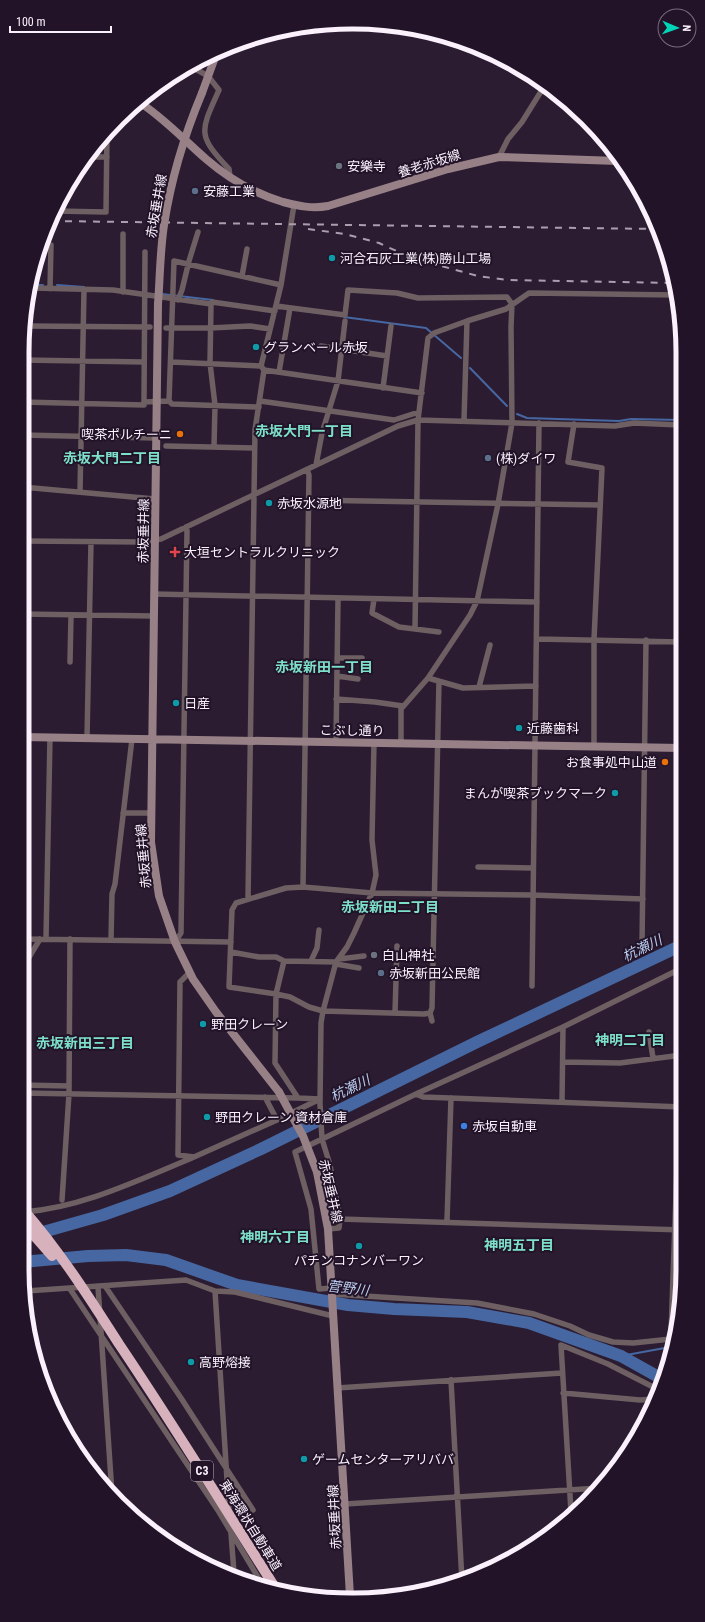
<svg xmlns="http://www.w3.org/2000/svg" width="705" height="1622" viewBox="0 0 705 1622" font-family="'Roboto Condensed','Noto Sans JP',sans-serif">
<rect width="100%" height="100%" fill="#2b1c32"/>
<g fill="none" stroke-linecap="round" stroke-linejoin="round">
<path stroke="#4667a1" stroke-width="2" d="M33 285H43
M57 285 84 287
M162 294 213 300
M344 317 426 328 461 358
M470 368 507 406
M517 414 527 418 619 421 631 419 680 420
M621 1356 670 1347"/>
<path stroke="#4667a1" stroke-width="12" d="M22 1238 103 1215 170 1191 261 1149 477 1042 682 945
M22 1262 88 1256 126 1255 166 1260 237 1285 348 1305 394 1309 467 1312 529 1323 621 1356 664 1380"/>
<path stroke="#6e5f63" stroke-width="5.5" d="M190 66 208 76 219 90C200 132 197 135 229 169L230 176
M597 139V132
M88 157H107
M499 157 508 139 522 122 545 85
M55 211 106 212 107 131
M242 276 247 249
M33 288 113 290 211 304 210 363 215 405 214 447
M50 289 51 245
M123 292V234
M178 300 182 290 189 261 198 232
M211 304 212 302 275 311
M276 306 345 315 348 290 397 293 418 298 507 297 512 304 511 327 512 423 498 504 477 601 470 615 428 678 401 709V743
M26 326 150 327
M166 328H210L250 326 270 329
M321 346 387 356
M22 360 144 362
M171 362 261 366 264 370 255 430 248 899
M261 366 281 285 294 205
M264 370 422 393
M279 372 290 308
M383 388 391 326
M169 401 172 404 259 407
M260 401 394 420 419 412
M22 402 144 405V402L169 401 174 261 281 285
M144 402 145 252
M464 420 467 321
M574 424 568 462 602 468 594 640V746
M22 435 156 438
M166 446 254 448
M316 465 322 433 338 381 345 321
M22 487 155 499
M80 492 84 290
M308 500 600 505
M22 541 143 542 161 539 398 426 418 420 615 426 634 423 680 425
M154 594 537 602
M374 599 372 613 399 627 415 629
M22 614 153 616
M439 632 415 629 418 420 428 338 434 333 467 321 506 309 529 293 676 295
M537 639 681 642
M337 658H362
M70 662 71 616
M337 676 358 679
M428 678 463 688 536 686
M479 687 490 645
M336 699 375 702 403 706
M87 738 91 542
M336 741 338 599
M123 813H151
M478 867 532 868
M303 887 309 475 307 469
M22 939 231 942
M46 939 50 737
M111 940 112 894 115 884 132 739
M175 942 181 933 187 531 186 527
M642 945 646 640
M231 952 259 957H276L284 961 276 994 275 1063 298 1098 320 1099
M339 959 364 956
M284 961 336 962
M311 961 317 948 319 930
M336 964 359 968
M22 969 40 939
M190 972 180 982 178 1155 194 1157 277 1120
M532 986 539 423
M395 1013 397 946
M430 1013 424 1014 323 1011 309 1007 290 997 276 994 229 987 232 910 236 903 286 888 303 887 372 893 532 895 643 899
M432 1021 430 1013 432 1008 439 681
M649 1032 653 1058
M563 1062 620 1063 682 1055
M22 1085 69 1086
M22 1093 298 1098
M416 1094 423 1097 682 1107
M265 1097 277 1120 320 1099
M562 1102 563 1027
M62 1200 69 1094 70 939
M24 1212C84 1207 138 1180 192 1158
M340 1219 683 1230
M447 1221 451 1098
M328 1229 339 1228 340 1219 330 1165 322 1139 320 1104 321 1023 323 1011 336 962 347 947 354 933 372 893 376 875 372 840 374 742
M105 1286 181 1398 253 1510
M98 1287 112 1494
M332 1288 319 1289 311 1209 295 1152 416 1094 563 1027 682 968
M70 1289 219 1512 262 1584
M26 1291 186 1280 215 1291 235 1292 333 1316
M215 1291 229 1511
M332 1294 477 1303 534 1314 570 1326 589 1335 613 1342 633 1343 671 1339
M672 1337 671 1333 681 1055
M451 1380 462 1581
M337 1388 562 1373
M563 1393 640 1400 655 1399
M345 1504 600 1488
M571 1512 561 1345 608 1364 659 1390
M231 1533 234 1573"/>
<path stroke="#988087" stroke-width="8" d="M202 93 217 52
M139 102C164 118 184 140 206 159 228 178 256 194 283 202 299 206 312 209 328 206L448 169 499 157 618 161
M158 304 151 842 159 896 175 942 193 979 216 1012 279 1092
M22 737 681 748
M317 1172 328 1229 350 1596"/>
<path stroke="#ab9faf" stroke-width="2" stroke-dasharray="7 7" stroke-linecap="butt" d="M51 221 656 229
M308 229 345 234 379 243 403 254 441 266 478 276 507 280 672 283"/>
<path stroke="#988087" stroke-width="8" d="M158 304C160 278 160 251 164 225 171 179 184 136 202 93
M279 1092 303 1136 317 1172"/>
<path stroke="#d7b2bc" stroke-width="10" d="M22 1208C59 1250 89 1297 119 1344 173 1424 224 1507 276 1589
M22 1222 52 1256"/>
</g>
<g fill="#6b7280" stroke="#221328" stroke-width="1.5">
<circle cx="339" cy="166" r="4"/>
<circle cx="374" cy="955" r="4"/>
</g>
<g fill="#5c6f8a" stroke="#221328" stroke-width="1.5">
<circle cx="195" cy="191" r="4"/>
<circle cx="488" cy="458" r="4"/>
<circle cx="381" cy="973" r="4"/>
</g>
<g fill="#0f9aa8" stroke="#221328" stroke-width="1.5">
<circle cx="332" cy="258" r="4"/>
<circle cx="256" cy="347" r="4"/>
<circle cx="269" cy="503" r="4"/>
<circle cx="176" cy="703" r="4"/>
<circle cx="519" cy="728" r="4"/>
<circle cx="615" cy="793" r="4"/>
<circle cx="203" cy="1024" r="4"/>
<circle cx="207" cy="1117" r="4"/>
<circle cx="359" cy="1246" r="4"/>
<circle cx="191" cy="1362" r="4"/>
<circle cx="304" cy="1459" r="4"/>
</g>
<g fill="#e8710a" stroke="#221328" stroke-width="1.5">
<circle cx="180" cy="434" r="4"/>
<circle cx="665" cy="762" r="4"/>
</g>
<path fill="#e0444e" stroke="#221328" stroke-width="1.5" d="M173 546h4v4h4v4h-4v4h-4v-4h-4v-4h4z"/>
<circle fill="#3f7fe0" stroke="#221328" stroke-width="1.5" cx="464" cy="1126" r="4"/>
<g text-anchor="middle" stroke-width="4" stroke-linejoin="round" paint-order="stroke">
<rect fill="#221328" stroke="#b9aebd" stroke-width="1" x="191" y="1461" width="22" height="20" rx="3"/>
<g font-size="12" font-weight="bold" fill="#faf1fd">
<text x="202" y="1475">C3</text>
</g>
<g font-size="13" fill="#faf1fd" stroke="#221328">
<text transform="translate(429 163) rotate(-17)" y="5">養老赤坂線</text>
<text transform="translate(156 206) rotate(-80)" y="5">赤坂垂井線</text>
<text transform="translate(143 531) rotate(-89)" y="5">赤坂垂井線</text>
<text transform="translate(352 730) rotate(1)" y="5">こぶし通り</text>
<text transform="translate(143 856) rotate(-95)" y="5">赤坂垂井線</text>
<text transform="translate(331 1191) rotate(77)" y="5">赤坂垂井線</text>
<text transform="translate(334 1517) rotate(-93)" y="5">赤坂垂井線</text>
<text transform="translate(251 1525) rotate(58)" y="5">東海環状自動車道</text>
</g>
<g font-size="13" fill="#faf1fd" stroke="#221328" text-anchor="start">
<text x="347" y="171">安樂寺</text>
<text x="203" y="196">安藤工業</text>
<text x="340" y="263">河合石灰工業(株)勝山工場</text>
<text x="264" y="352">グランベール赤坂</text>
<text x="172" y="439" text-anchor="end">喫茶ポルチーニ</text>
<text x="496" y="463">(株)ダイワ</text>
<text x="277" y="508">赤坂水源地</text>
<text x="184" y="557">大垣セントラルクリニック</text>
<text x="184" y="708">日産</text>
<text x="527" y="733">近藤歯科</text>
<text x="657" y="767" text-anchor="end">お食事処中山道</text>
<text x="607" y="798" text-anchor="end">まんが喫茶ブックマーク</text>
<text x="382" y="960">白山神社</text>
<text x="389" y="978">赤坂新田公民館</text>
<text x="211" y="1029">野田クレーン</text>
<text x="215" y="1122">野田クレーン 資材倉庫</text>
<text x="472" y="1131">赤坂自動車</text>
<text x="359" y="1265" text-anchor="middle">パチンコナンバーワン</text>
<text x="199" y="1367">高野熔接</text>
<text x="312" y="1464">ゲームセンターアリババ</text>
</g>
<g font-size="14" font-weight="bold" fill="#7de1ca" stroke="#221328">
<text x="304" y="436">赤坂大門一丁目</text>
<text x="112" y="463">赤坂大門二丁目</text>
<text x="324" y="672">赤坂新田一丁目</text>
<text x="390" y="912">赤坂新田二丁目</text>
<text x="630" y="1045">神明二丁目</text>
<text x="85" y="1048">赤坂新田三丁目</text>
<text x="275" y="1242">神明六丁目</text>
<text x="519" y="1250">神明五丁目</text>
</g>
<g font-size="14" font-style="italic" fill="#b9ccee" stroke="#221328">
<text transform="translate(642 948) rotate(-26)" y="5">杭瀬川</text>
<text transform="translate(350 1088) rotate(-26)" y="5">杭瀬川</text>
<text transform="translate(348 1288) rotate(7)" y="5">菅野川</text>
</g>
</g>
<path d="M0 0H705V1622H0ZM352 29H353A323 323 0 0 1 676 352V1270A323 323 0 0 1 353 1593H352A323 323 0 0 1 29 1270V352A323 323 0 0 1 352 29Z" fill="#221328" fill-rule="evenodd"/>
<path fill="none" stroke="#faf1fd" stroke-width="5" d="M352 29H353A323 323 0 0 1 676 352V1270A323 323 0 0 1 353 1593H352A323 323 0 0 1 29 1270V352A323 323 0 0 1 352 29Z"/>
<g transform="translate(677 28) rotate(92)"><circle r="19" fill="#221328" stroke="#786c7d"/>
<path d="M0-3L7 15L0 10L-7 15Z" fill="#01d5b7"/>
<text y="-6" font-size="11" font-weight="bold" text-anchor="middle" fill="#faf1fd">N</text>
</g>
<path d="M10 26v6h101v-6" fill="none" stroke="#faf1fd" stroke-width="2"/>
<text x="16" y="26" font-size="12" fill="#faf1fd" stroke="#221328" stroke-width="3" paint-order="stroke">100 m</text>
</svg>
